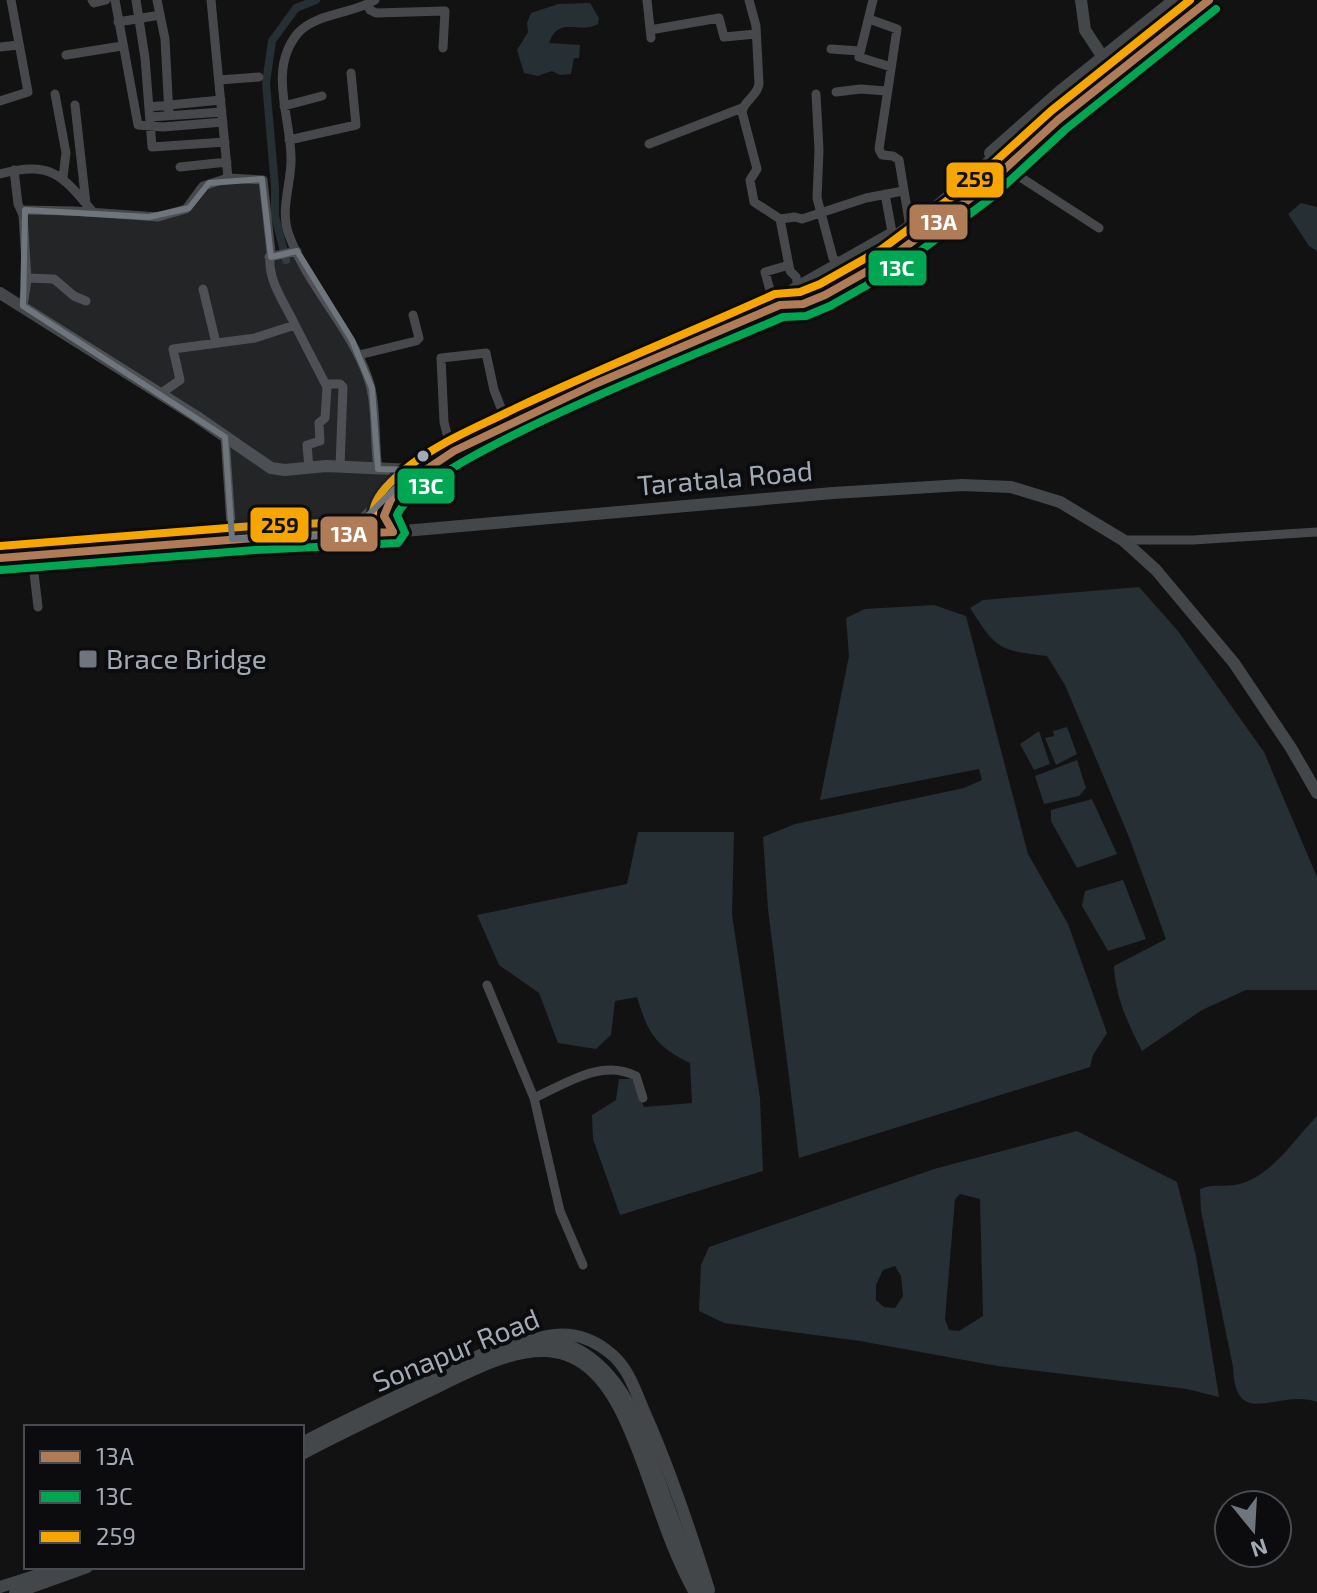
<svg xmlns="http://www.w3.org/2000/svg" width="1317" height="1593" viewBox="0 0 1317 1593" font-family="'Exo 2',sans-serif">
<rect width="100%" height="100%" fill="#121212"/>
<path fill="#252f34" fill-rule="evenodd" d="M590 3 599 18 598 24C579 35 559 15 549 43L580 45 579 58H574L571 74 560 75 552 71 538 76 524 73 517 50 528 32 527 23 531 13 558 4Z
M1301 203 1317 207V251L1309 246 1288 214Z
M1139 587 1178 631 1264 752 1317 877V990H1246L1202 1010 1142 1051C1128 1024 1115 996 1114 966L1166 939 1129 837 1065 685 1047 656C998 650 997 650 970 608L983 600Z
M934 605 966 616 1028 854 1068 924 1107 1033 1093 1055 1090 1067 799 1158 768 909 763 837 795 824 964 788 982 780 979 769 820 800 849 656 846 618 865 609Z
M1067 727 1077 754 1056 765 1045 738 1054 736 1053 731Z
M1039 731 1050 764 1034 770 1020 744Z
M1077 760 1086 788 1079 796 1044 804 1035 776Z
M1092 799 1117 854 1077 868 1051 821V810Z
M638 832H734L732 915 760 1098 763 1171 620 1215 593 1139 592 1115 616 1100 619 1079H632L644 1107 692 1103 690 1063C655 1046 648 1033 637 997L615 1001 611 1035 596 1049 558 1043 539 993 499 965 477 915 627 884Z
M1123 880 1146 939 1108 951 1082 906 1085 891Z
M1317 1116V1402C1279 1388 1235 1432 1233 1367L1201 1211 1200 1189C1213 1183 1229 1188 1243 1183 1276 1171 1294 1139 1317 1116Z
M1077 1131 1177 1182 1196 1256 1219 1397 1187 1389 997 1366 860 1341 724 1323 699 1311 701 1265 709 1247 934 1169ZM960 1194 980 1199 983 1316 959 1331 949 1330 945 1319 955 1199ZM895 1266 901 1276 903 1296 895 1308 884 1307 876 1300V1285L883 1270Z"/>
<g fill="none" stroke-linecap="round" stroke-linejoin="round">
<path stroke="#252f34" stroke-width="8" d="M286 260 275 216V187L266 83 272 41 296 8 316 0"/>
<path stroke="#46484b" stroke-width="9" d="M92 0 94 3 106 0
M115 0 138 125 163 127 223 122
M136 0 145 58 152 147 225 142
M157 0 165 39 169 115
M375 0C353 14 316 13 298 33 266 71 293 121 291 163 290 187 280 212 289 235 308 287 350 326 368 378 377 402 374 442 378 469
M647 0 651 38
M749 0 756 26 759 84C757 97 744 100 742 112L757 169 750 180 754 202 780 219 795 217 802 219 866 198 903 191
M873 0 859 57 891 67
M368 5 370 10 376 13 445 11 443 48
M869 19 897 29 879 149 882 155 893 156 899 160 909 221
M118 22 160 15
M650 30 719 18 724 37 756 34
M0 47 18 45
M831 49 860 51
M66 55 122 46
M219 80 259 77
M836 92 861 89 886 91
M55 94 66 153 63 177
M816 94 819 150 817 198 833 258 839 264
M0 101 28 92 11 0
M75 105 86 204
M284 106 322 96
M149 107 221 100
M150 117 222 112
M289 140 356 125 351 73
M649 144 742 108
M180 167 227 162
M1006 168 1099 228
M14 170 18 204 23 215
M0 174C52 161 61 174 93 212
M228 178 263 180 271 252C265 278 285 303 295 325
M885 194 892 232
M780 219 790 271 796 277 798 286
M269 257 297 251
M27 278 54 279 74 296 86 301
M203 289 216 343
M773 301 765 272 789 265
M23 306 27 280 23 215 25 210 74 211 158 217 186 209 203 186 228 178 211 0
M359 355 416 341 419 338 413 315
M326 384H340L343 387 340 467
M160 394 180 380 173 349 255 338 295 325 327 387 325 418 319 423 320 441 307 445 309 468
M225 437 232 539
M450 446 444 422 441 358 486 353 494 390 505 418
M1123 540H1193L1317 532
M32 556 38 607
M487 985 534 1098 560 1211 583 1265
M534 1098C565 1084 602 1058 636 1076L643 1098"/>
<path stroke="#444749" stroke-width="12" d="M1081 0 1085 30 1106 62
M990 153 1059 92 1174 0
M794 289 889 235
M0 293 197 417 271 468 285 470 326 466 414 470
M780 305 803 304 825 295 908 245 984 188 1058 120 1209 0
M393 532C382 517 383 507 396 493
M348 535 398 484 450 446 505 418 587 382 705 334 785 296 812 289
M0 558 254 538 393 532 833 493 962 485 1011 487 1060 502 1123 540 1156 570 1234 663 1291 748 1317 793
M530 1341C559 1330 585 1332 610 1353 628 1367 635 1390 644 1411 670 1469 690 1529 709 1590
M302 1454C343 1432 385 1413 427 1392 511 1351 578 1313 627 1424 652 1479 665 1540 695 1593
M15 1593 87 1567"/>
<path stroke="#444749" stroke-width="12" d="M820 284 860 261 930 212 1079 84 1184 0
M302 1443C342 1422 382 1403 423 1384 451 1370 480 1352 512 1344 574 1327 615 1370 638 1423 661 1479 676 1540 706 1593
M0 1587 63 1567"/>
<defs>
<path id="bus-1" d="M0 558 254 538 393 532 384 516 391 499 412 479 454 451 595 384 780 305 803 304 825 295 889 259 984 188 1058 120 1209 0"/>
<path id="bus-2" d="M1 570 255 550 398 543 405 533 397 515C421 459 714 348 783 317L806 316 830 306 896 269 991 198 1066 129 1216 9"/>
<path id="bus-3" d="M0 546 253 526 373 521C370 500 389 483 403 471 436 443 478 427 516 408 601 368 689 333 775 294L800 292 820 284 882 249 976 179 1051 111 1190 0"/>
</defs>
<use href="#bus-1" stroke="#0c0c0e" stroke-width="14"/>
<use href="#bus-2" stroke="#0c0c0e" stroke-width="14"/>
<use href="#bus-3" stroke="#0c0c0e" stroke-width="14"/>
<use href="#bus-1" stroke="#b07c57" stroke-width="8"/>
<use href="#bus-2" stroke="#00a651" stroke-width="8"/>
<use href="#bus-3" stroke="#f7a600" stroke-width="8"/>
</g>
<path fill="#6f757c" fill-opacity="0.2" stroke="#6f757c" stroke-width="6" stroke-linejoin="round" d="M262 179 271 257 297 251 352 340 372 388 378 469 414 470 348 535 232 539 225 437 23 306 25 210 149 217 189 208 209 183Z"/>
<circle fill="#a1aab5" stroke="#0c0c0e" stroke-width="3" cx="423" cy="456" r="7"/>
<rect fill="#6f757c" stroke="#0c0c0e" stroke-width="3" x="78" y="649" width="20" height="20" rx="4"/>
<g text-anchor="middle" stroke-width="8" stroke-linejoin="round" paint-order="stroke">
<g font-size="28" fill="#a1aab5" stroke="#0c0c0e">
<text transform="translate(725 478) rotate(-5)" y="10">Taratala Road</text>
<text transform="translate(456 1350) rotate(-22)" y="10">Sonapur Road</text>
</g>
<g font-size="28" fill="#a1aab5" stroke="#0c0c0e" text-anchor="start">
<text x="106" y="669">Brace Bridge</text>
</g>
</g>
<g stroke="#0c0c0e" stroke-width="3">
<rect x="945" y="161" width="60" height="38" rx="8" fill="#f7a600"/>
<rect x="908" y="203" width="61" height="38" rx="8" fill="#b07c57"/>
<rect x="867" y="249" width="61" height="38" rx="8" fill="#00a651"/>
<rect x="396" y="467" width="60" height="38" rx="8" fill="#00a651"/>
<rect x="249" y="506" width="61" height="38" rx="8" fill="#f7a600"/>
<rect x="319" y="515" width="60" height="38" rx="8" fill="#b07c57"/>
</g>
<g font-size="22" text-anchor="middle" font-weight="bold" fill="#fff">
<text x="939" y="230">13A</text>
<text x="897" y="276">13C</text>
<text x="426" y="494">13C</text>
<text x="349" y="542">13A</text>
</g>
<g font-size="22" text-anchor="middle" font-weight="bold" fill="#111">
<text x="975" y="187">259</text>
<text x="280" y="533">259</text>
</g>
<rect x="24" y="1425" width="280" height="144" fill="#0c0c0e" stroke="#484b51" stroke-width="2"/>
<rect x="40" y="1451" width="40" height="12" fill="#b07c57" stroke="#484b51" stroke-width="2"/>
<text x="96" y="1465" font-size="24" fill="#a1aab5">13A</text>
<rect x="40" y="1491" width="40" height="12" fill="#00a651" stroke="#484b51" stroke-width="2"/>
<text x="96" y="1505" font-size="24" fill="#a1aab5">13C</text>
<rect x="40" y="1531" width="40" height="12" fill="#f7a600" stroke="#484b51" stroke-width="2"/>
<text x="96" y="1545" font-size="24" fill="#a1aab5">259</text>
<g transform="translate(1253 1529) rotate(162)"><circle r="38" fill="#0c0c0e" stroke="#484b51" stroke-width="2"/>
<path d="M0-6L14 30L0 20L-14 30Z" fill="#6f757c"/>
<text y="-12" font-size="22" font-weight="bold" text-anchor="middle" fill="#a1aab5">N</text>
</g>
</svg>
